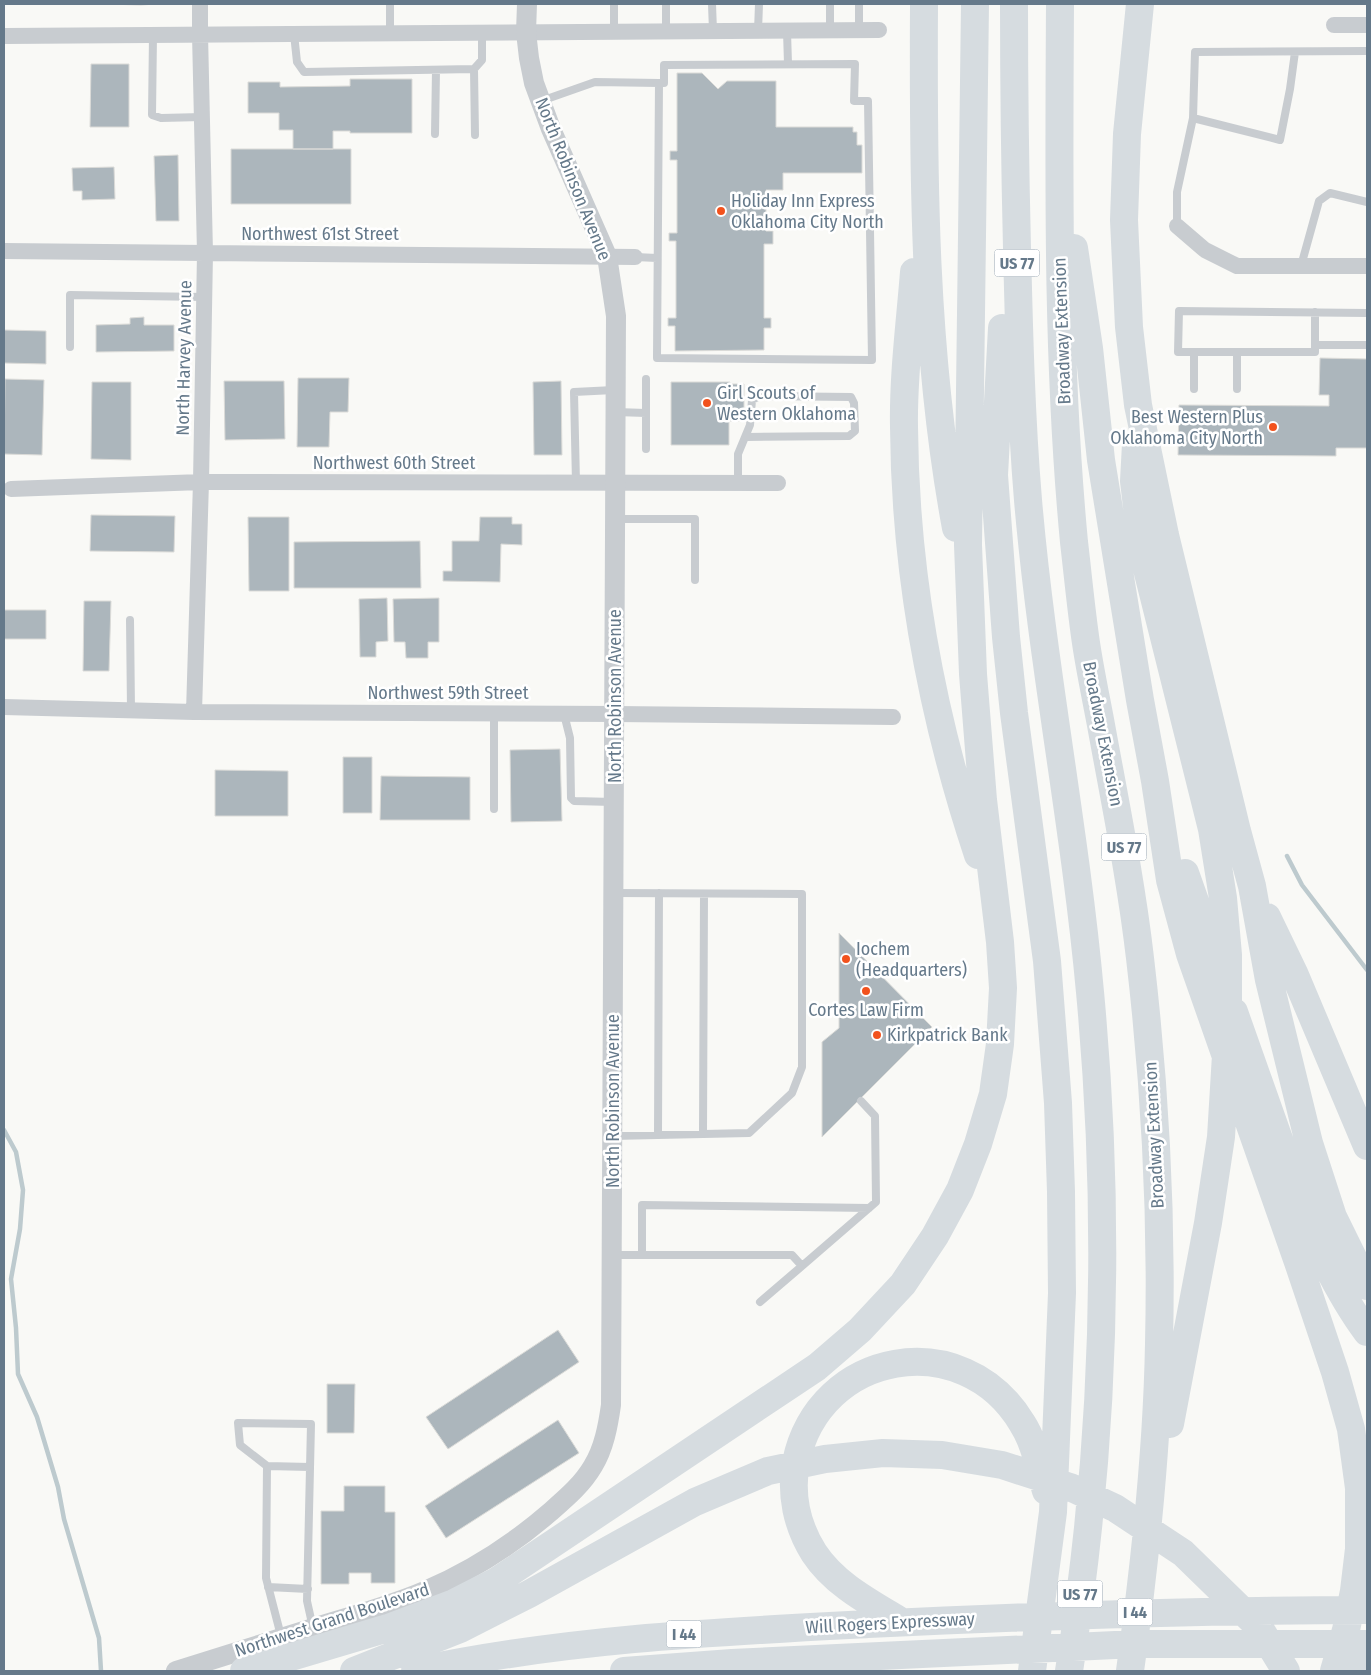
<svg xmlns="http://www.w3.org/2000/svg" width="1371" height="1675" viewBox="0 0 1371 1675" font-family="'Fira Sans Condensed',sans-serif">
<rect width="100%" height="100%" fill="#f9f9f6"/>
<g fill="none" stroke-linecap="round" stroke-linejoin="round">
<path stroke="#bdcace" stroke-width="4.5" d="M1287 856 1302 885 1367 970
M4 1130 16 1152 23 1190 20 1229 11 1279 16 1328 18 1374 37 1417 58 1487 64 1519 99 1638 101 1671"/>
</g>
<path fill="#acb6bc" stroke="#dbdbd8" d="M106 4H156L141 5Z
M91 64H129V127H90Z
M677 73H702L718 89 727 81H776V127H853V132H857V145H862V173H783V190H766V231H773V244H764V318H771V328H764V350L675 351V326H668V318H676V241H669V233H677V160H670V151H677Z
M350 79H412V133H350V131H333V149H293V130H279V113H248V82H280V87L350 86Z
M231 149H351V204H231Z
M178 155 179 221H156L154 156Z
M114 167 115 199 82 200V191H73L72 168Z
M144 317V325H174V351L96 352V325L130 324V318Z
M4 330 46 331V364L4 363Z
M1320 358 1367 359V448H1336V456L1178 455 1179 405 1329 406V395H1319Z
M298 378H349L348 412H330L329 447H297Z
M5 379 44 380 42 455 4 454Z
M224 381H284L285 439 225 440Z
M561 381 562 455H534L533 382Z
M92 382H131V460L91 459Z
M671 382H730V384H744V421H729V445H671Z
M91 515 175 516 174 552 90 551Z
M248 517H289V591H249Z
M480 517H512V524H522V545L501 544 500 582 443 581V571H452V541H479Z
M420 541 421 588H294V542Z
M387 598 388 641 376 642V657H360L359 599Z
M439 598V642H428V658H406L405 642H394L393 599Z
M84 601H111L109 671H83Z
M4 610H46V639H4Z
M560 749 562 821 511 822 510 750Z
M343 757H372V813H343Z
M215 770 288 771V816H215Z
M381 776 470 777V820H380Z
M839 933 932 1027 822 1137V1042L839 1028Z
M558 1330 579 1362 448 1449 426 1417Z
M327 1384H355L354 1433H327Z
M558 1420 579 1453 446 1538 425 1506Z
M344 1486H385V1512H395V1583H371V1573H349V1584H321V1511H344Z"/>
<g fill="none" stroke-linecap="round" stroke-linejoin="round">
<path stroke="#c8ccd0" stroke-width="8" d="M390 4V33
M666 4V31
M712 4 713 31
M830 30V4
M859 30V4
M758 31 759 4
M787 31 788 64
M614 32V4
M294 34 297 62 304 72 474 69 482 60V33
M153 35 152 115 161 118 202 117
M474 69 475 135
M541 101 595 82 659 83H664V65L855 64 854 101H868L872 360 657 358 659 83
M1193 118 1280 140 1290 89 1295 52
M435 134 436 70
M1177 226V192L1193 118 1195 52 1367 51
M635 257 657 258
M1301 266 1319 201 1330 193 1367 202
M1315 312V352H1178L1179 311 1367 313
M1315 345H1367
M70 347V295L205 297
M1194 352V389
M1237 352V389
M616 412 646 413V379
M646 413V449
M576 483 574 392 614 390
M738 483V454L750 425 752 400 760 396 851 397 854 403 855 431 849 436 747 437
M616 519H695V580
M130 620 131 710
M494 713V809
M564 714 570 738 571 798 574 801 613 802
M703 1134 704 894
M658 1135 659 893
M612 1136 749 1133 792 1093 802 1067V894L615 893
M614 1255H792L802 1266 876 1202 875 1116 861 1101
M642 1255V1205L869 1208
M760 1302 802 1266
M267 1466 310 1467
M268 1587 308 1589
M281 1636 266 1578 267 1466 240 1445 238 1423 311 1424 307 1601 313 1628"/>
<path stroke="#c8ccd0" stroke-width="16" d="M1334 25H1367
M5 36 879 30
M1177 226 1205 250 1237 266H1367
M4 251 635 257
M11 489 201 482 778 483
M4 707 194 712 615 714 893 717
M194 712 201 482 205 253 200 34V4"/>
<path stroke="#c8ccd0" stroke-width="20" d="M176 1671C221 1657 265 1643 310 1629 348 1617 388 1607 425 1591 469 1572 512 1545 549 1513 565 1499 582 1485 593 1466 604 1448 608 1426 611 1405L616 316 607 256 551 129 534 83 529 58 526 32 527 4"/>
<path stroke="#d6dce0" stroke-width="28" d="M924 4C923 179 924 355 956 528
M1014 4C1014 85 1015 166 1017 248 1019 332 1021 416 1028 500 1042 664 1075 827 1090 992 1111 1217 1105 1448 1069 1671
M1060 4C1059 183 1057 363 1074 542 1078 576 1081 609 1086 643 1090 670 1096 698 1101 725 1115 802 1131 880 1140 958 1155 1086 1162 1215 1159 1344 1157 1454 1145 1563 1130 1671
M1140 4 1127 134 1124 220 1129 327 1138 405 1165 535 1237 831 1252 886 1269 980 1309 1143 1333 1217 1367 1286
M1074 248 1089 348 1101 460 1140 700 1155 781 1170 880 1190 954 1298 1262 1335 1372 1351 1429 1359 1488V1549L1354 1591 1346 1630 1334 1671
M914 272C910 323 903 376 904 427 905 573 932 717 978 855
M1002 328 994 475 1006 637 1014 713 1047 961 1058 1103 1061 1192 1062 1293 1053 1512 1032 1671
M1136 444 1134 481 1142 549 1212 829 1223 898 1228 955V1022L1221 1137 1208 1223 1170 1424
M1185 873 1219 969
M1267 917 1294 973 1367 1146
M1234 1012 1315 1241C1330 1273 1346 1304 1367 1332
M902 1622C871 1603 835 1585 814 1553 797 1526 790 1494 796 1462 819 1350 963 1325 1022 1423 1035 1443 1039 1468 1046 1491
M244 1671 388 1628 454 1603 497 1581 817 1367 860 1330 903 1284 935 1236 960 1190 978 1144 993 1094 1000 1044 1003 988 1000 942 983 800 973 674 968 545 975 4
M354 1671 460 1629 529 1594 695 1502 768 1471 825 1459 883 1453 942 1455 1002 1465 1070 1487 1115 1508 1183 1553 1259 1627 1286 1671
M415 1671C566 1639 715 1632 868 1624 1035 1616 1201 1610 1367 1610
M624 1671 732 1663 1136 1644H1367
M1359 1671 1367 1657"/>
</g>
<g fill="#f2521d" stroke="#fff" stroke-width="2">
<circle cx="721" cy="211" r="5"/>
<circle cx="707" cy="403" r="5"/>
<circle cx="1273" cy="427" r="5"/>
<circle cx="846" cy="959" r="5"/>
<circle cx="866" cy="991" r="5"/>
<circle cx="877" cy="1035" r="5"/>
</g>
<g text-anchor="middle" stroke-width="5" stroke-linejoin="round" paint-order="stroke">
<g fill="#fff" stroke="#93a1ad" stroke-width="1">
<rect x="994.5" y="249.5" width="45" height="27" rx="4"/>
<rect x="1101.5" y="833.5" width="45" height="27" rx="4"/>
<rect x="1057.5" y="1580.5" width="45" height="27" rx="4"/>
<rect x="1117.5" y="1598.5" width="35" height="27" rx="4"/>
<rect x="666.5" y="1620.5" width="35" height="27" rx="4"/>
</g>
<g font-size="16" font-weight="bold" fill="#65798a">
<text x="1017" y="269">US 77</text>
<text x="1124" y="853">US 77</text>
<text x="1080" y="1600">US 77</text>
<text x="1135" y="1618">I 44</text>
<text x="684" y="1640">I 44</text>
</g>
<g font-size="18" fill="#65798a" stroke="#fff">
<text transform="translate(573 179) rotate(68)" y="6">North Robinson Avenue</text>
<text x="320" y="240">Northwest 61st Street</text>
<text transform="translate(1062 331) rotate(-92)" y="6">Broadway Extension</text>
<text transform="translate(184 358) rotate(-89)" y="6">North Harvey Avenue</text>
<text x="394" y="469">Northwest 60th Street</text>
<text x="448" y="699">Northwest 59th Street</text>
<text transform="translate(615 696) rotate(-90)" y="6">North Robinson Avenue</text>
<text transform="translate(1103 734) rotate(79)" y="6">Broadway Extension</text>
<text transform="translate(613 1101) rotate(-90)" y="6">North Robinson Avenue</text>
<text transform="translate(1154 1135) rotate(-93)" y="6">Broadway Extension</text>
<text transform="translate(332 1620) rotate(-18)" y="6">Northwest Grand Boulevard</text>
<text transform="translate(890 1623) rotate(-3)" y="6">Will Rogers Expressway</text>
</g>
<g font-size="18" fill="#65798a" stroke="#fff" text-anchor="start">
<text x="731" y="207">Holiday Inn Express<tspan x="731" dy="21">Oklahoma City North</tspan></text>
<text x="717" y="399">Girl Scouts of<tspan x="717" dy="21">Western Oklahoma</tspan></text>
<text x="1263" y="423" text-anchor="end">Best Western Plus<tspan x="1263" dy="21">Oklahoma City North</tspan></text>
<text x="856" y="955">Iochem<tspan x="856" dy="21">(Headquarters)</tspan></text>
<text x="866" y="1016" text-anchor="middle">Cortes Law Firm</text>
<text x="887" y="1041">Kirkpatrick Bank</text>
</g>
</g>
<rect width="1371" height="1675" fill="none" stroke="#65798a" stroke-width="10"/>
</svg>
